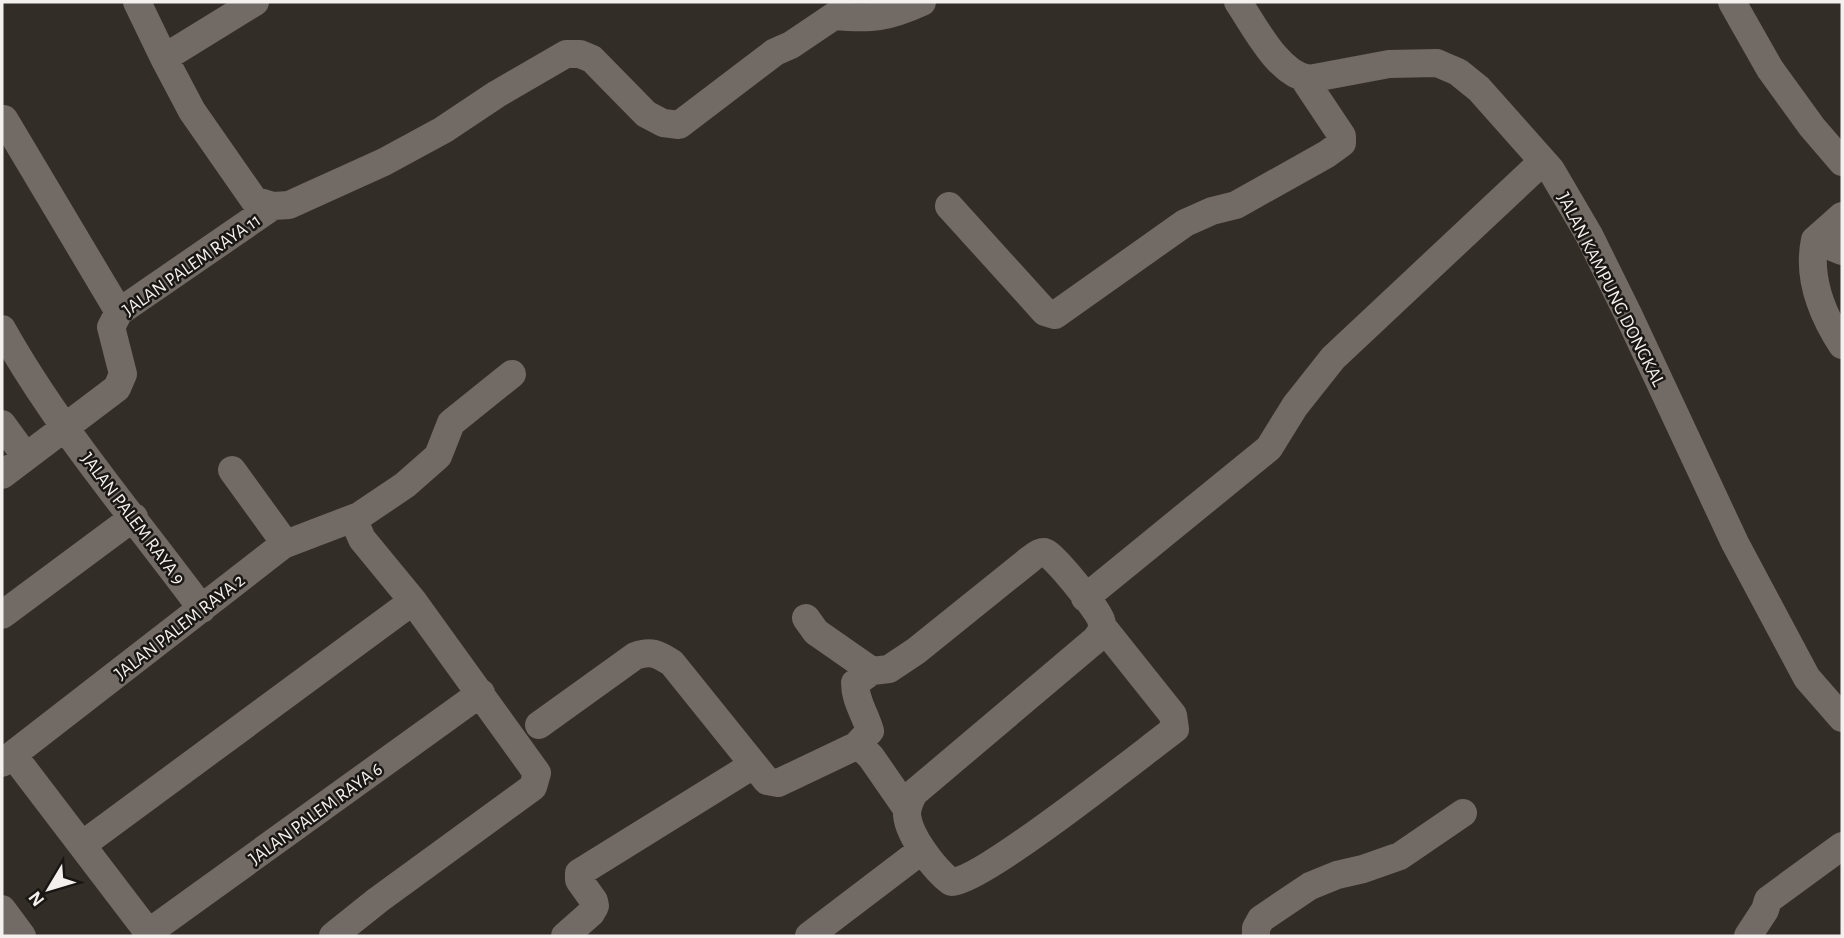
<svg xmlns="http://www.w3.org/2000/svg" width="1844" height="938" viewBox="0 0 1844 938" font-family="'Alegreya Sans',sans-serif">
<rect width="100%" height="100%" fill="#332d28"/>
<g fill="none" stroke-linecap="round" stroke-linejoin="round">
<path stroke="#726a64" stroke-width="28" d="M137 2 164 58 192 111 254 200 273 206 289 205 384 162 443 130 497 94 566 54H580L592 59 646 114 663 123 679 125 775 52 791 45 834 16
M1238 2C1255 27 1278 74 1309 79L1389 64 1437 63 1458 72 1479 89 1551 170 1589 235 1628 314 1735 543 1807 678 1842 718
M1732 2 1770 69 1812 127 1842 162
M834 16C872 19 887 18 922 2
M164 58 255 2
M4 119 119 312
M949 206 1045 312 1055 315 1185 223 1212 211 1236 205 1327 154 1342 143V136L1304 79
M1815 240C1807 277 1822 314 1842 345
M1815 240 1842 216
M1815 240 1842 251
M2 329C58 429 134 517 202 609
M2 424 26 457
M2 475 117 388 123 374 111 327 119 312 273 206
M283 545 359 516
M1085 598 1269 448 1295 406 1333 358 1543 161
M2 615 134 517
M806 618 816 632 872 671 889 669 916 651 1029 560C1033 557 1038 552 1044 552 1052 552 1098 610 1101 620 1104 628 1100 634 1095 640L914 793C910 800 907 806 907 815 909 836 934 869 951 882 982 882 1140 755 1175 729L1173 715 1102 626
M539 725 635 656C651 650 658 654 672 663L767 781 778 783 856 746 864 750 871 757 907 809
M856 746 870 731C865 713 855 701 855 683L872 671
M13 755 151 936
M2 763 283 545 282 539 232 470
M82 845 413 601
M2 909 22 936
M148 933 481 693
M333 936 378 900 533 787 537 773 413 601 362 539 356 525 359 516 405 485 438 456 451 423 512 374
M565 936 591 913 595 906 594 901 579 880V873L753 765
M809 936 922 850
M1256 936V928L1261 919 1310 886 1337 875 1363 869 1400 856 1463 813
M1748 936 1765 910 1768 900 1842 846"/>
</g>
<g text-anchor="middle" stroke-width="5" stroke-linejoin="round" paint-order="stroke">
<g font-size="19" fill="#f4f0ed" stroke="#191613">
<text transform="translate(191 264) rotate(-35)" y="7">JALAN PALEM RAYA 11</text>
<text transform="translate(1612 289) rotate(63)" y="7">JALAN KAMPUNG DONGKAL</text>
<text transform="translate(134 518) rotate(53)" y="7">JALAN PALEM RAYA 9</text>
<text transform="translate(179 626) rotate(-38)" y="7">JALAN PALEM RAYA 2</text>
<text transform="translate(315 813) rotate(-36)" y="7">JALAN PALEM RAYA 6</text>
</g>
</g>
<rect width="1844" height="938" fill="none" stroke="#f4f0ed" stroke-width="7"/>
<g transform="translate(49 889) rotate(232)" stroke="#191613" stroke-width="5" paint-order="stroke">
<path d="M0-5L12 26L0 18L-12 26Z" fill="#f4f0ed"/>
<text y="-10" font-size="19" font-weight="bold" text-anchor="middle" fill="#f4f0ed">N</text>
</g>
</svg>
